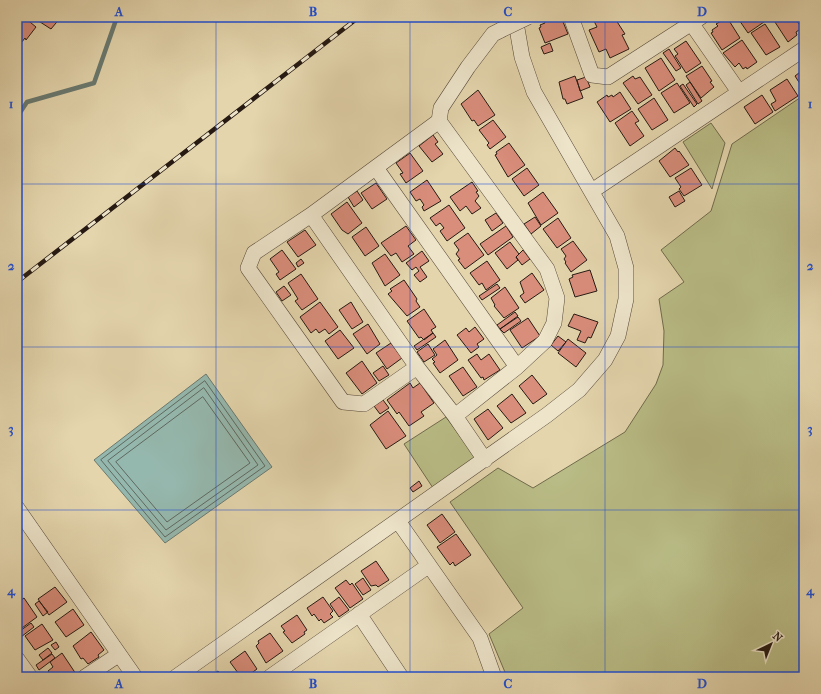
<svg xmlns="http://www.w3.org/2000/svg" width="821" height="694" viewBox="0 0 821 694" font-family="'IM FELL French Canon',serif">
<rect width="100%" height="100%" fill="#e4d5ad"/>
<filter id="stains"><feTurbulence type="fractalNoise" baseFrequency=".005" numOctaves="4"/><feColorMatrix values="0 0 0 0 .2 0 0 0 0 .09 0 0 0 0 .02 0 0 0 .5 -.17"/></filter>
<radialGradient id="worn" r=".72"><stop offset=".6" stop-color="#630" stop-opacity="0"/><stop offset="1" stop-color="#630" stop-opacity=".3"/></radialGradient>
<path fill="#b9bc86" stroke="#706b4c" d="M804 95V677H507L489 634 523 608 450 502 498 468 533 488 625 432 656 384 663 365 664 331 659 299 684 282 661 250 711 211 732 144Z
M711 123 725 143 712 189 683 142Z
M446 417 476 458 433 488 404 444Z"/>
<path fill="#95b8ae" stroke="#697970" d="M206 374 272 467 165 543 94 460Z"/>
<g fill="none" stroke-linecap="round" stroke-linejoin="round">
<path stroke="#5e6960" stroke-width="1" d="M205 381 265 466 165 537 101 460Z
M204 388 258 465 166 530 108 461Z
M203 397 250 463 167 522 116 462Z"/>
<path stroke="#697970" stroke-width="4.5" d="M17 117 27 102 94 83 117 17"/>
</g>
<path fill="#d98d7b" stroke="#261a12" d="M39 17H61L51 29 37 20Z
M545 17H561L568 34 545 43 539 28 541 27 540 25 545 23 543 18Z
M592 17H614L625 34 622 35 629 49 610 58 606 49 599 52 589 30 597 27Z
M737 17H761L764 22 748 33Z
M776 17H794L802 28 796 32 797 35 788 42 773 19Z
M25 18 36 27 26 40 25 38 21 43 17 40V27Z
M725 19H728L740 38 722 50 711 33 713 32 712 30 718 26 716 24Z
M765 24 780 47 766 55 751 33Z
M742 40 757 62 747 69 746 67 743 69 739 63 735 67 723 53Z
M686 41 701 63 686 73 675 56 678 54 674 49Z
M550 43 553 51 544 54 541 47Z
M669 49 681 68 676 71 663 53Z
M661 58 675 80 659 91 645 68Z
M702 66 712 81 710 82 714 87 701 98 686 76Z
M804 69V90L795 76Z
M575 76 583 98 567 104 565 99H563L559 82Z
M633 76 635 79 640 77 652 95 638 104 623 83Z
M586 77 590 87 580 91 577 80Z
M787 79 798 96 775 111 771 104 776 101 770 90Z
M690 82 702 101 698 104 686 85Z
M677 83 690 103 674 113 661 93Z
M683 84 697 104 694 107 680 86Z
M478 90 495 115 478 126 474 120 472 121 461 104Z
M620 92 631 109 610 122 597 102 607 95 608 97 612 95 613 97Z
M762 95 773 112 755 124 744 107Z
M654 98 668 120 652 130 638 109Z
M632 111 639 121 635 123 644 136 630 146 615 123Z
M493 120 506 137 490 149 487 145 489 143 479 130Z
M433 135 438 142 435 144 443 154 432 162 419 146Z
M509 143 525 165 508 177 495 155 497 154 496 152Z
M675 148 678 152 679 151 689 165 670 177 659 161Z
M410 153 423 171 406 183 400 174 403 173 396 163Z
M527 168 539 185 524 196 512 179Z
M691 168 702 185 684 196 679 189 681 187 675 178Z
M427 180 441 201 424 211 422 207 424 205 420 199 416 201 410 192Z
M472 182 478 191 476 192 479 196 475 201 481 208 472 214 466 206 460 211 450 197Z
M376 183 387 199 372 209 361 193Z
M357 191 363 200 354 207 348 197Z
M679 191 685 201 675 207 669 197Z
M543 192 558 213 541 225 528 203Z
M347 202 362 223 348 234 342 230 331 214Z
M449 205 465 228 447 241 440 231 444 228 440 223 436 226 430 218Z
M496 213 503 223 492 231 485 220Z
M535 217 541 226 531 234 524 224Z
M558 218 571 238 557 248 543 229Z
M406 226 416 240 408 246 414 254 402 262 396 253 391 256 381 243Z
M506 226 513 237 488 255 480 244Z
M366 227 379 246 365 256 352 237Z
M305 230 316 245 298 257 287 242Z
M468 233 484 255 465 269 458 260 460 259 456 254 459 250 454 243Z
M573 241 587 260 571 272 565 263 566 262 564 259 566 256 561 249Z
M510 242 519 254 516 257 518 260 507 269 495 253Z
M282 250 296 269 280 280 276 274 279 272 270 259Z
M523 250 530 259 522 265 516 257Z
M422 251 429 261 420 267 427 277 420 282 414 275 419 271 416 267 412 270 406 263Z
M385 254 400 275 385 286 372 263Z
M301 259 304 263 298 267 296 263Z
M487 261 500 280 486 290 482 283 479 285 470 273Z
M590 270 597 291 575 297 569 279 573 277 572 275Z
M532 273 544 290 525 303 520 296 524 293 520 282Z
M301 274 318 299 302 310 295 301 298 299 288 283Z
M404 280 417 299 416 301 420 307 407 316 388 294 392 291 390 289Z
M497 284 500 288 482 300 479 296Z
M284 286 291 295 282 301 276 292Z
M505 287 519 308 504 318 494 306 495 305 491 298Z
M320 302 338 327 329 334 325 329 319 333 316 329 311 333 300 317Z
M351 302 363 322 352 329 339 310Z
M424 309 436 327 431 330 433 333 424 340 421 337 419 338 407 321Z
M515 312 518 316 500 329 497 325Z
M574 314 598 322 591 338 588 337 585 343 577 340 581 331 568 326Z
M518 317 521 321 504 333 500 329Z
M528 318 540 336 522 348 510 330Z
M368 324 380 344 367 354 353 334Z
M475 327 484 339 477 344 479 347 471 353 457 335 466 328 469 332Z
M340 330 354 348 338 359 325 341Z
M433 333 436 337 417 350 414 346Z
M558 336 566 342 558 351 551 345Z
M568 339 586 353 576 367 558 353Z
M445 340 458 360 440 373 433 363 435 362 432 359 437 355 433 349Z
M391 343 402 358 387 369 376 353Z
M428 344 435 355 424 362 417 352Z
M477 354 481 360 489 354 500 370 484 380 483 377 481 378 468 360Z
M362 361 377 383 362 394 346 373Z
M383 366 389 375 379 381 373 373Z
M463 367 477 387 463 396 449 376Z
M532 375 547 394 533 404 519 386Z
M410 383 413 388 420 383 434 403 421 412 424 416 409 426 399 412 397 414 387 400Z
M512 394 526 413 511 423 497 406Z
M383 400 389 408 380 414 374 406Z
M488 409 503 428 488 440 474 419Z
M388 411 406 436 386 449 370 425Z
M419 481 422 486 413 492 410 488Z
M442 514 455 532 440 543 427 525Z
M456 534 471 555 455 566 453 562 450 565 437 547Z
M376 561 389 580 378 587 376 585 371 586 361 571Z
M363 578 371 590 363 595 355 584Z
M346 580 350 585 352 583 363 599 350 608 335 588Z
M55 587 67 602 49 615 38 599Z
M323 597 333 611 330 614 333 617 324 623 321 619 319 621 314 614 312 616 307 608Z
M339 597 349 610 339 617 330 604Z
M24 598 37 617 22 628 17 621V603Z
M39 601 48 612 43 616 35 604Z
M73 609 84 625 66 637 55 622Z
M297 615 307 630 304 632 305 634 292 643 283 632 285 631 281 626Z
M31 623 34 627 17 640V633Z
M42 624 53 640 35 650 25 636Z
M91 632 104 650 98 655 99 657 88 664 83 658 81 659 73 646Z
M270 633 283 651 266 663 256 646 259 643 258 641Z
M56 642 59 647 55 650 51 645Z
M48 648 52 653 43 660 39 655Z
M245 651 257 669 246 677H241L230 662Z
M62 653 76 674 72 677H53L48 671 53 667 50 662Z
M52 654 55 658 39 670 36 665Z
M218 671 223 677H209Z"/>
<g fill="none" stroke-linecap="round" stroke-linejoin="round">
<defs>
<path id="minor" d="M571 17 592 75 608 77 701 17
M687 17 739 92
M376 168 517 367
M592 191 804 49
M311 215 417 367 455 416 517 367 545 341 554 323 557 298 547 269 439 121 441 108 468 67 493 34 501 30
M417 367 364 404 343 402 248 268 254 253 311 215 439 121
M455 416 485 460
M17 508 135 677
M398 521 480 638 494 677
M359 614 401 677
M17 659 30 677
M85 677 118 655
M176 677 547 415 579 390 605 360 618 336 626 299V268L617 236 534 92 522 57 515 17
M270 677 428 566"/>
</defs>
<use href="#minor" stroke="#564939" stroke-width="16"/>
<use href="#minor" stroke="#ede4ca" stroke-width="15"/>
<defs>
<path id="rail" d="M17 282 359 17"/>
</defs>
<use href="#rail" stroke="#261a12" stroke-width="4.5"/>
<use href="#rail" stroke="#ede4ca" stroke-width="3" stroke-dasharray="9" stroke-linecap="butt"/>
<defs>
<path id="minor-bridge" d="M501 30 528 17"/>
</defs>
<use href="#minor-bridge" stroke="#564939" stroke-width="16" stroke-linecap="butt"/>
<use href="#minor-bridge" stroke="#ede4ca" stroke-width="15"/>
</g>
<path fill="none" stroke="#1d4ed8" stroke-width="1" stroke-opacity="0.55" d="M216 17V677M410 17V677M605 17V677M17 184H804M17 347H804M17 510H804"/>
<rect width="821" height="694" fill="none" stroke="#e4d5ad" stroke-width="44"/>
<g transform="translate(771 644) rotate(43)" stroke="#ede4ca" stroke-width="3" paint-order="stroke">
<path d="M0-3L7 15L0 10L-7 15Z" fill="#261a12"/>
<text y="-6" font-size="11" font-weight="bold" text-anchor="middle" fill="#261a12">N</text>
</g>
<rect x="22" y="22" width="777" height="650" fill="none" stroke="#1d4ed8" stroke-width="1.5"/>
<g font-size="13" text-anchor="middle" font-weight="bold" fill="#1d4ed8">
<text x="119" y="16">A</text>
<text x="313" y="16">B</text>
<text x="508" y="16">C</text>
<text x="702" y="16">D</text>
<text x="11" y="108">1</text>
<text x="810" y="108">1</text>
<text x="11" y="270">2</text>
<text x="810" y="270">2</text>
<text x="11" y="433">3</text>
<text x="810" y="433">3</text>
<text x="11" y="595">4</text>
<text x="810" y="595">4</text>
<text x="119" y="688">A</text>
<text x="313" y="688">B</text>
<text x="508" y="688">C</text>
<text x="702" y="688">D</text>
</g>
<rect width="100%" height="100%" filter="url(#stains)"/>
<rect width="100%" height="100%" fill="url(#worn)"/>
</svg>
